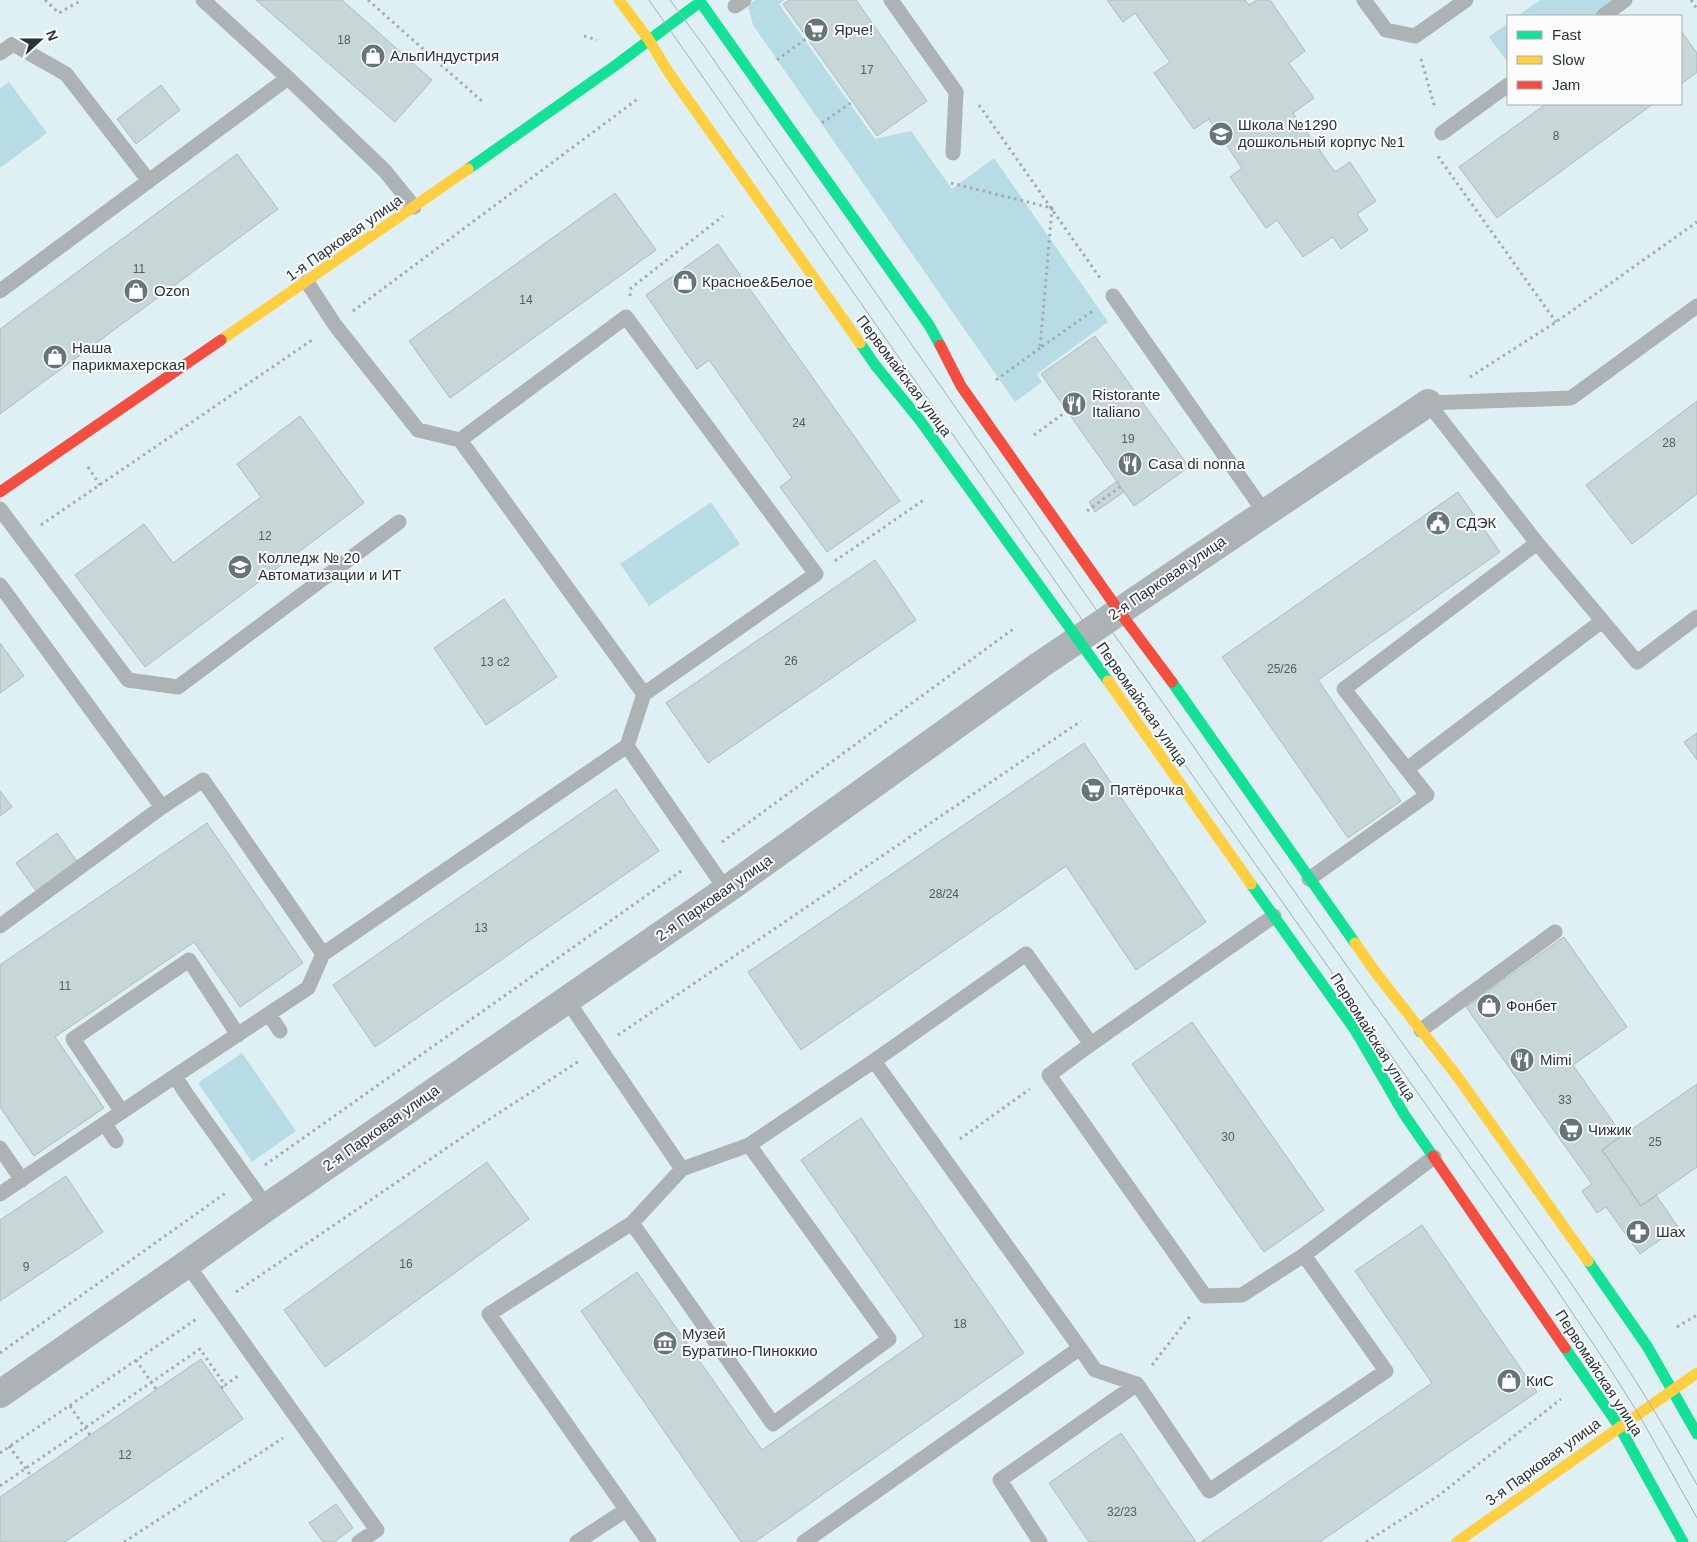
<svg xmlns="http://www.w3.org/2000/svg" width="1697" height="1542" viewBox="0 0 1697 1542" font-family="Helvetica,sans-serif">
<rect width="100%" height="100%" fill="#dff0f4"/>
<path fill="#b8dce5" d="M756 0H785L779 4 875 139 911 131 952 189 994 158 1108 322 1037 374 1042 382 1015 402 753 25 748 5Z
M1540 0H1615L1593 16H1517Z
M1508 23V63L1489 37Z
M9 82 47 133 0 168V89Z
M711 502 740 544 649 606 620 564Z
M242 1053 296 1131 252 1162 198 1083Z"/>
<path fill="#c7d6d7" stroke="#aebbbc" d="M256 0H342L432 80 395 122Z
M790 0H856L927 101 877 136 783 4Z
M1107 0H1245L1249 5 1257 0H1270L1305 51 1289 63 1314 98 1293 113 1335 172 1350 162 1376 201 1357 214 1368 230 1341 249 1333 237 1303 257 1277 220 1266 228 1230 177 1242 168 1209 119 1194 129 1154 73 1170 62 1135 13 1123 22Z
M1681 31 1697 53V72L1681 84Z
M161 85 180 110 136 144 117 119Z
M1546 104H1653L1497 218 1459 167Z
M237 154 278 209 0 414V329Z
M615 193 656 250 450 398 409 341Z
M718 244 900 501 827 552 780 487 792 478 709 360 697 369 646 295Z
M1095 336 1189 467 1134 506 1041 374Z
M1697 401V494L1632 544 1586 485Z
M300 416 364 503 145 667 75 575 144 524 173 563 261 497 237 464Z
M1117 481 1124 492 1095 512 1089 502Z
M1458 492 1500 552 1318 680 1401 801 1348 838 1222 657Z
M875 560 916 620 708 763 666 703Z
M504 599 557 677 486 725 434 648Z
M0 643 24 676 0 693Z
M1697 733V760L1684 742Z
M1084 743 1206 922 1136 970 1066 866 801 1050 748 972Z
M616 789 659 851 375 1047 333 985Z
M0 791 12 807 0 816Z
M207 823 303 963 240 1007 194 942 55 1037 104 1108 34 1156 0 1107V965Z
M57 833 78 863 37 892 16 863Z
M1564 937 1627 1027 1573 1065 1622 1135 1602 1150 1641 1206 1656 1195 1678 1227 1640 1254 1606 1207 1597 1213 1582 1191 1592 1184 1466 1007Z
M1192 1022 1324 1210 1264 1252 1132 1064Z
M1697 1084V1167L1641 1206 1602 1150Z
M861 1118 1024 1353 755 1542H741L581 1311 637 1272 762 1450 924 1336 801 1160Z
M487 1162 529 1219 325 1367 284 1310Z
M66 1176 103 1232 0 1301V1220Z
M1422 1225 1537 1392 1320 1542H1201L1432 1383 1355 1271Z
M201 1359 243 1419 65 1542H0V1497Z
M1121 1433 1196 1542H1089L1049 1483Z
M336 1504 353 1528 334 1542H323L309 1523Z"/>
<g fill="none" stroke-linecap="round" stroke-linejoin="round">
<path stroke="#a4abad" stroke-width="3" stroke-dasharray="2.5 4" stroke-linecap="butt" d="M45 0 59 13 82 0
M368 0 484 103
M1691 0 1697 9
M584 36 597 40
M1421 59 1435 108
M777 60 807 38
M979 105 1100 278
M822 123 852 102
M1439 156V158L1556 322
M951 183 1052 208 1040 348 1094 310
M630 296 631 288 723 216
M353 311 639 98
M1470 377 1556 322 1697 222
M996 380 1040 348
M1034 435 1067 411
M88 467 100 485
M1087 511 1120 487
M41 525 315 338
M835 561 925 499
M722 842 1016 627
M618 1035 1081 721
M960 1139 1030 1089
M265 1165 684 869
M236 1292 479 1126 579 1061
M1677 1327 1697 1315
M0 1353 227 1192
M136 1360 156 1389
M1152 1365 1191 1315
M221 1388 225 1385
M70 1406 90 1435
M9 1446 31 1476
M0 1453 198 1318
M0 1486 200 1349 225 1385 238 1376
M124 1542 283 1438
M1366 1542 1438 1496 1561 1399"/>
<path stroke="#adb2b4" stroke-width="15" d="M203 0 288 78 385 171 414 207
M891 0 956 92 953 153
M1364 0 1386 30 1415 36 1466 0
M735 6 744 0
M1603 16 1625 0
M0 53 13 44 66 74 149 181
M1442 133 1508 85
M307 282 335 325 418 430 460 440 644 694
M0 291 288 78
M1113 296 1265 513
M1428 403 1571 398 1697 306
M460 440 626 317 816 574 644 694 627 746
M0 509 128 680 178 687 399 522
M1537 543 1637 662 1697 617
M0 585 162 807 203 780 323 954
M1407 769 1602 621
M1309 879 1427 795 1344 689 1537 543 1428 403
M0 926 162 807
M567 1000 682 1169 632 1223 489 1314 649 1542
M269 1014 280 1031
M1421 1030 1555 932
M1091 1044 1049 1075 1205 1296 1242 1295 1304 1255 1434 1157
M122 1112 73 1039 189 960 238 1035
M105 1124 116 1141
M0 1148 22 1180
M682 1169 749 1145 874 1061
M0 1194 175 1076
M267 1207 185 1092 175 1076 308 988 323 954 627 746 726 890
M632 1223 773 1424 889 1339 749 1145
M187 1264 377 1530 359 1542
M1080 1348 1095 1370 1137 1384 1209 1491 1386 1371 1304 1255
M577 1542 626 1510
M804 1542 1080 1348 874 1061 1026 954 1091 1044 1274 916
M1040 1542 1000 1480 1137 1384"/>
<path stroke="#adb2b4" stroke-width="28" d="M0 1394 187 1264 267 1207 726 890 1040 665 1428 403"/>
<path stroke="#16e098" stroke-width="11" d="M699 0 929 325 940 345
M468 169 616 65 700 2
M860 343 875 365 919 419 1108 681
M1172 682 1355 943
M1251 884 1355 1030 1404 1114 1433 1156
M1588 1261 1647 1346 1697 1434
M1565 1348 1619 1426 1683 1542"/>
<path stroke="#ffcf43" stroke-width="11" d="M619 0 649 40 669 73 860 343
M221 340 468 169
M1108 681 1251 884
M1355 943 1376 973 1457 1076 1588 1261
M1457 1542 1697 1373"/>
<path stroke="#f24e42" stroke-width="11" d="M940 345 961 386 1119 611 1172 682
M0 492 221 340
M1433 1156 1565 1348"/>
<path stroke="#a4aeb0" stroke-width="1" d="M649 0 1090 631 1551 1281 1610 1369 1638 1413 1697 1518
M670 0 704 46 1104 621C1169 709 1229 799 1292 888 1348 969 1407 1048 1463 1129 1544 1245 1629 1360 1697 1485"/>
</g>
<defs>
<symbol id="supermarket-disc" viewBox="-11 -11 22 22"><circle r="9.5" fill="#677578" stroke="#fcfcfc"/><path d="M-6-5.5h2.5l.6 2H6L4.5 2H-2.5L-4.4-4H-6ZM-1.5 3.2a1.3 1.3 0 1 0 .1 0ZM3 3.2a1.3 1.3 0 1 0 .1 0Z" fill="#fff"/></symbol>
<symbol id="shop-disc" viewBox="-11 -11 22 22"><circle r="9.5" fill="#677578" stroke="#fcfcfc"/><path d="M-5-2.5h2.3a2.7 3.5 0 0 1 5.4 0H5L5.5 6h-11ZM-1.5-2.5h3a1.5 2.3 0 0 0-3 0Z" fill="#fff"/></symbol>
<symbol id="school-disc" viewBox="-11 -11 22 22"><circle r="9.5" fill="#677578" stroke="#fcfcfc"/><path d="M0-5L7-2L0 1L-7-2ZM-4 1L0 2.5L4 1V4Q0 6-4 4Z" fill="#fff"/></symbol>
<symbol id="restaurant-disc" viewBox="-11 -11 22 22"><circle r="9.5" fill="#677578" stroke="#fcfcfc"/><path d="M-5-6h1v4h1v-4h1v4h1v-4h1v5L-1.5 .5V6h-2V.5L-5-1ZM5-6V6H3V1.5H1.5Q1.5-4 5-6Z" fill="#fff"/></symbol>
<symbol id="civic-disc" viewBox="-11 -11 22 22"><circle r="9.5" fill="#677578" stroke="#fcfcfc"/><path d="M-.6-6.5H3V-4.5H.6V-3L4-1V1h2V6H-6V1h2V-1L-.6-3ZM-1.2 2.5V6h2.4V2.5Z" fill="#fff"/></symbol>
<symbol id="university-disc" viewBox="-11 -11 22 22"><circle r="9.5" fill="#677578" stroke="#fcfcfc"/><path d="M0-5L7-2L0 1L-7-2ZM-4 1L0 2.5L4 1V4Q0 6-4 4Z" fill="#fff"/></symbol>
<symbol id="pharmacy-disc" viewBox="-11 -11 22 22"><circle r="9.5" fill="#677578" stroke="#fcfcfc"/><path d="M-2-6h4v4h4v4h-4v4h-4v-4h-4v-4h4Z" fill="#fff"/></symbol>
<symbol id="museum-disc" viewBox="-11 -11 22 22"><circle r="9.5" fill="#677578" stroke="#fcfcfc"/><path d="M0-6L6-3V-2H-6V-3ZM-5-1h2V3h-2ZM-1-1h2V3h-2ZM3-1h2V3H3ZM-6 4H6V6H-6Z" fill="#fff"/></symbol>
</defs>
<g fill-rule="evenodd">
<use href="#supermarket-disc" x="802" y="16" width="28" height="28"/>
<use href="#shop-disc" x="359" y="42" width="28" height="28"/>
<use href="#school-disc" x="1207" y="120" width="28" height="28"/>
<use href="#shop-disc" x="671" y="268" width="28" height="28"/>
<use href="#shop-disc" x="122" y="277" width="28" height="28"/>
<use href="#shop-disc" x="41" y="343" width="28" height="28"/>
<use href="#restaurant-disc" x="1060" y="390" width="28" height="28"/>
<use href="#restaurant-disc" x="1116" y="450" width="28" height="28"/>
<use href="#civic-disc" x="1424" y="509" width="28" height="28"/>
<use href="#university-disc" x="226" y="553" width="28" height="28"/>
<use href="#supermarket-disc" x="1079" y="776" width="28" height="28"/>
<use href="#shop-disc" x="1475" y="992" width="28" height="28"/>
<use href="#restaurant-disc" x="1508" y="1046" width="28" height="28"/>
<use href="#supermarket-disc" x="1557" y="1116" width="28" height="28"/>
<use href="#pharmacy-disc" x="1624" y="1218" width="28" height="28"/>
<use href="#museum-disc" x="651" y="1329" width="28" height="28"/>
<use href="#shop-disc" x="1495" y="1367" width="28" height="28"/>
</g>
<g text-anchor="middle" stroke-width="4" stroke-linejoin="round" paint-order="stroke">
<g font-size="12" fill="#515e60">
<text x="344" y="44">18</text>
<text x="867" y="74">17</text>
<text x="1556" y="140">8</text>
<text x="139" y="273">11</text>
<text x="526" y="304">14</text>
<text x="799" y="427">24</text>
<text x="1128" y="443">19</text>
<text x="1669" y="447">28</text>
<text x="265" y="540">12</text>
<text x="791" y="665">26</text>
<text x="495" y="666">13 с2</text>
<text x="1282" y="673">25/26</text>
<text x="944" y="898">28/24</text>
<text x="481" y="932">13</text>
<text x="65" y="990">11</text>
<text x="1565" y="1104">33</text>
<text x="1228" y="1141">30</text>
<text x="1655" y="1146">25</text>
<text x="406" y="1268">16</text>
<text x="26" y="1271">9</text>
<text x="960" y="1328">18</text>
<text x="125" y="1459">12</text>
<text x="1122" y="1516">32/23</text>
</g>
<g font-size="15" fill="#273336" stroke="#fcfcfc" text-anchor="start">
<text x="834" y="35">Ярче!</text>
<text x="390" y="61">АльпИндустрия</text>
<text x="1238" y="130">Школа №1290<tspan x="1238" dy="17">дошкольный корпус №1</tspan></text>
<text x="702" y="287">Красное&amp;Белое</text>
<text x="154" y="296">Ozon</text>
<text x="72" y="353">Наша<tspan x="72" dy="17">парикмахерская</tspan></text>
<text x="1092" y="400">Ristorante<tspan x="1092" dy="17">Italiano</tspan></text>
<text x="1148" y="469">Casa di nonna</text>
<text x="1456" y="528">СДЭК</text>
<text x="258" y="563">Колледж № 20<tspan x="258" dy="17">Автоматизации и ИТ</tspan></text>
<text x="1110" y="795">Пятёрочка</text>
<text x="1506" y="1011">Фонбет</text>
<text x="1540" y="1065">Mimi</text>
<text x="1588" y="1135">Чижик</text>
<text x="1656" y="1237">Шах</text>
<text x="682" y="1339">Музей<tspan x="682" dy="17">Буратино-Пиноккио</tspan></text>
<text x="1526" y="1386">КиС</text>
</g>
<g font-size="15" fill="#273336" stroke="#fcfcfc">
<text transform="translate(344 238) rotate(-35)" y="5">1-я Парковая улица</text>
<text transform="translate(904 376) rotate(53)" y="5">Первомайская улица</text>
<text transform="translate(1167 578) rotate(-34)" y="5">2-я Парковая улица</text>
<text transform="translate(1142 704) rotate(55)" y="5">Первомайская улица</text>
<text transform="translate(714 898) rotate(-35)" y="5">2-я Парковая улица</text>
<text transform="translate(1373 1037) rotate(58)" y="5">Первомайская улица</text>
<text transform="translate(381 1128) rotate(-35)" y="5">2-я Парковая улица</text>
<text transform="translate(1599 1373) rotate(57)" y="5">Первомайская улица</text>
<text transform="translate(1543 1462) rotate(-36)" y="5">3-я Парковая улица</text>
</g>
</g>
<rect x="1507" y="15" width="175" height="90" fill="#fcfcfc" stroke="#a7acad"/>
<rect x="1517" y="31" width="25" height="8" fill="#16e098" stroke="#a7acad"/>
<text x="1552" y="40" font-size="15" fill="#273336">Fast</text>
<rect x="1517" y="56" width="25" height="8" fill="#ffcf43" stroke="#a7acad"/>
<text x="1552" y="65" font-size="15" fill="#273336">Slow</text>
<rect x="1517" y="81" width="25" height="8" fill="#f24e42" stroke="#a7acad"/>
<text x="1552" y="90" font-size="15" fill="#273336">Jam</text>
<g transform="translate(40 40) rotate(69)" stroke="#fcfcfc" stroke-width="4" paint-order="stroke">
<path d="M0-4L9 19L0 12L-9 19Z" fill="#273336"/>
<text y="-8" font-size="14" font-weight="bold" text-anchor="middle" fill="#273336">N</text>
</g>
</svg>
